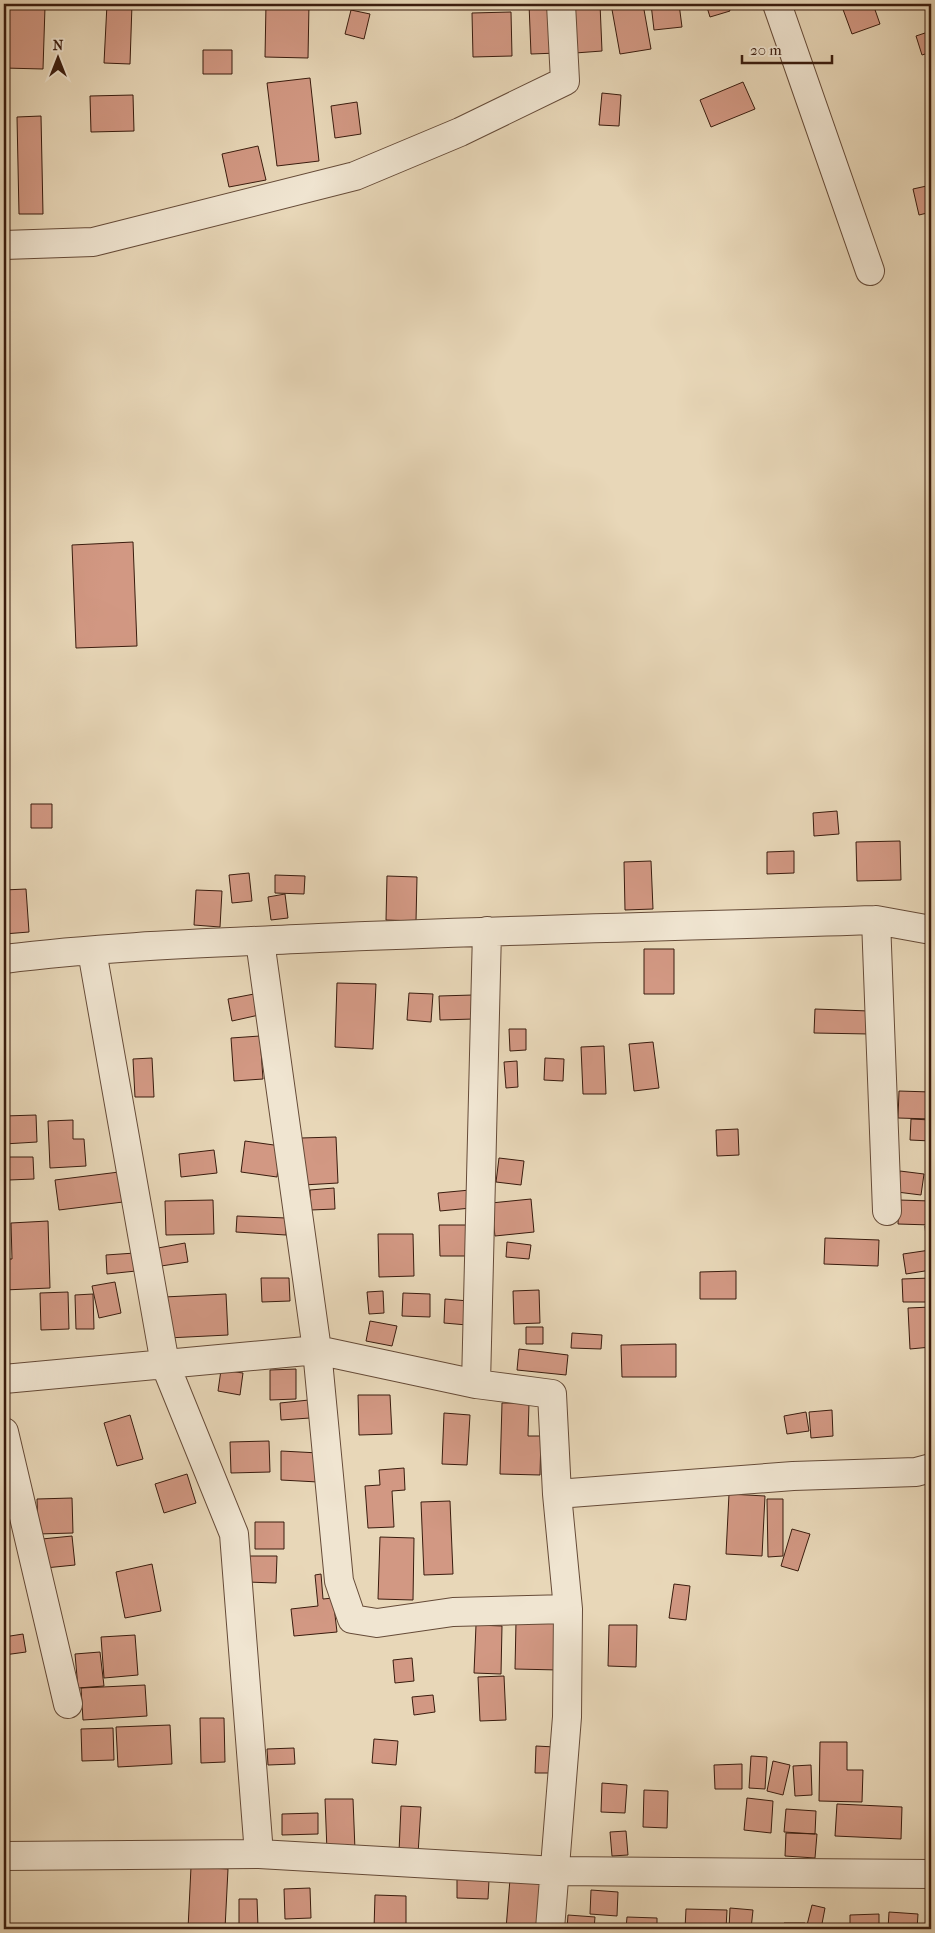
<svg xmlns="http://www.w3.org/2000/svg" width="935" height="1933" viewBox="0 0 935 1933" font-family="'IM FELL French Canon',serif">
<rect width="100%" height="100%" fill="#e8d7b8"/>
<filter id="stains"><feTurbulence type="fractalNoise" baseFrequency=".004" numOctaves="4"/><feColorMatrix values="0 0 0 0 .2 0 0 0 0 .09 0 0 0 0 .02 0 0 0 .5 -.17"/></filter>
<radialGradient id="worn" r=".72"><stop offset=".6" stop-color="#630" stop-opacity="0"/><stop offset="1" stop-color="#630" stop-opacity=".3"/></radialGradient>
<path fill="#d29883" stroke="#3a1c0e" d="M4 4 45 7 43 69 4 68Z
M107 4H132L130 64 104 63Z
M266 4H309L308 58 265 57Z
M529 4H555L558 53 531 54Z
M573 4H600L602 51 575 53Z
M611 4H643L651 49 620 54Z
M651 4H679L682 27 654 30Z
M706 4H727L730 11 710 17Z
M841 4H873L880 24 852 34Z
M351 10 370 14 364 39 345 34Z
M511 12 512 56 473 57 472 13Z
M931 31V52L922 55 916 36Z
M203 50H232V74H203Z
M310 78 319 161 277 166 267 83Z
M743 82 755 109 711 127 700 100Z
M602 93 621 95 619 126 599 125Z
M133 95 134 131 91 132 90 96Z
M357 102 361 134 335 138 331 106Z
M41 116 43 214H19L17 117Z
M258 146 266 180 229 187 222 154Z
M931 185V212L919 215 913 189Z
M133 542 137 646 76 648 72 545Z
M31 804H52V828H31Z
M837 811 839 834 814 836 813 813Z
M900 841 901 880 857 881 856 842Z
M794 851V873L767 874V852Z
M651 861 653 909 625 910 624 862Z
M249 873 252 901 232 903 229 875Z
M275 875 305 876 304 894 275 893Z
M387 876 417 877 416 921 386 920Z
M26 889 29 932 4 934V890Z
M196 890 222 891 220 927 194 925Z
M285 894 288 918 271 920 268 897Z
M644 949H674V994H644Z
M337 983 376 984 373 1049 335 1047Z
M409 993 433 994 431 1022 407 1020Z
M254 994 259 1015 232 1021 228 999Z
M473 995 474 1019 440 1020 439 996Z
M815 1009 869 1011V1034L814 1033Z
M509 1029H526V1050L510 1051Z
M260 1036 263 1079 234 1081 231 1038Z
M653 1042 659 1088 634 1091 629 1044Z
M604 1046 606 1094H583L581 1047Z
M152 1058 154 1097H135L133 1059Z
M545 1058 564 1059 563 1081 544 1080Z
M517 1061 518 1087 506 1088 504 1062Z
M899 1091 931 1092V1119L898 1118Z
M36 1115 37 1142 4 1144V1116Z
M911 1119 931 1120V1141L910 1140Z
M73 1120V1139H84L86 1166 50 1168 48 1121Z
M738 1129 739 1155 717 1156 716 1130Z
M336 1137 338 1183 303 1185 301 1138Z
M245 1141 281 1146 277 1177 241 1172Z
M214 1150 217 1173 181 1177 179 1154Z
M8 1157H33L34 1179 9 1180Z
M499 1158 524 1161 521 1185 496 1182Z
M900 1171 924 1174 921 1195 897 1192Z
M119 1172 123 1202 59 1210 55 1180Z
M334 1188 335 1209 311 1210 310 1190Z
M470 1190 471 1208 440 1211 438 1193Z
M531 1199 534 1232 495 1236 491 1203Z
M213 1200 214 1234 166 1235 165 1201Z
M899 1200 931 1201V1225L898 1224Z
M237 1216 286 1218V1235L236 1232Z
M48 1221 50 1288 4 1290V1259H12L11 1223Z
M439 1225H476L477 1256H440Z
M925 1226H931V1248H927Z
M378 1234H413L414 1276 379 1277Z
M825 1238 879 1240 878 1266 824 1264Z
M507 1242 531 1245 529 1259 506 1257Z
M185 1243 188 1262 161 1266 158 1248Z
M930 1250 931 1270 906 1274 903 1254Z
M135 1253 136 1271 107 1274 106 1255Z
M736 1271V1299H700V1272Z
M261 1278H289L290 1301 262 1302Z
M931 1278V1302H903L902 1279Z
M115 1282 121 1313 99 1318 92 1286Z
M539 1290 540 1323 514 1324 513 1291Z
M383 1291 384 1313 369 1314 367 1292Z
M68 1292 69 1329 41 1330 40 1293Z
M403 1293 430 1294V1317L402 1316Z
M93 1294 94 1329H76L75 1295Z
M226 1294 228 1335 167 1338 164 1297Z
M445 1299 469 1301 467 1325 444 1323Z
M931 1307V1347L910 1349 908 1308Z
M370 1321 397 1326 392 1346 366 1341Z
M526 1327H543V1344H526Z
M572 1333 602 1335 601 1349 571 1348Z
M676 1344V1377H622L621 1345Z
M519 1349 568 1355 566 1375 517 1370Z
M296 1369V1399L270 1400V1370Z
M221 1370 243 1373 240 1395 218 1391Z
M358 1395H390L392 1434 359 1435Z
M309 1400 310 1418 281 1420 280 1403Z
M502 1403H529L528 1436H541L540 1475 500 1474Z
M832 1410 833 1436 811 1438 809 1412Z
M806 1412 809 1431 787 1434 784 1416Z
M444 1413 470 1415 467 1465 442 1464Z
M130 1415 143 1459 117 1466 104 1423Z
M269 1441 270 1472 231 1473 230 1442Z
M281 1451 319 1453 318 1482 281 1480Z
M404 1468 405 1490 392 1491 394 1527 368 1528 365 1486 380 1485 379 1470Z
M187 1474 196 1503 164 1513 155 1484Z
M729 1494 765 1496 762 1556 726 1554Z
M4 1497 9 1544H4Z
M72 1498 73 1533 38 1534 37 1499Z
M767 1499H783V1556L768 1557Z
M450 1501 453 1574 424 1575 421 1502Z
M255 1522H284V1549H255Z
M792 1529 810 1534 798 1571 781 1566Z
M72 1536 75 1565 45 1568 42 1539Z
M380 1537 414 1538 413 1600 378 1599Z
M247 1556H277L276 1583 247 1582Z
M152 1564 161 1611 125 1618 116 1572Z
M321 1574 323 1599 333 1598 337 1632 294 1636 291 1609 318 1606 315 1575Z
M674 1584 690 1586 686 1620 669 1618Z
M516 1622 560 1623 559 1670 515 1669Z
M476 1625 502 1626 501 1674 474 1673Z
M609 1625H637L636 1667 608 1666Z
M23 1634 26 1652 4 1655V1637Z
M135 1635 138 1675 104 1678 101 1637Z
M100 1652 104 1686 78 1688 75 1654Z
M412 1658 414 1681 395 1683 393 1660Z
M504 1676 506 1720 480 1721 478 1677Z
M145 1685 147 1716 83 1720 81 1688Z
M433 1695 435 1712 414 1715 412 1697Z
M200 1718H224L225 1762 201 1763Z
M170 1725 172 1764 118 1767 116 1727Z
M113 1728 114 1760 82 1761 81 1729Z
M374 1739 398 1741 396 1765 372 1763Z
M820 1742H847V1770H863L862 1802 819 1801Z
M536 1746 555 1747 554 1773H535Z
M294 1748 295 1764 268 1765 267 1749Z
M751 1756 767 1757 765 1789 749 1788Z
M773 1761 790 1765 783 1795 767 1791Z
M742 1764V1789H715L714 1765Z
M811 1765 812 1795 795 1796 793 1766Z
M602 1783 627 1785 625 1813 601 1812Z
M644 1790 668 1791 667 1828 643 1827Z
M747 1798 773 1801 771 1833 744 1830Z
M325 1799H353L355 1850 327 1851Z
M837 1804 902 1807 901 1839 835 1836Z
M401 1806 421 1807 418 1854 399 1852Z
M786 1809 816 1811 815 1834 784 1832Z
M318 1813V1834L282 1835V1814Z
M626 1831 628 1855 612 1856 610 1832Z
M786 1833 817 1834 815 1858 785 1856Z
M191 1867 228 1869 225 1929H188Z
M457 1879 489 1880 488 1899 457 1898Z
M510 1879 547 1882 544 1929H506Z
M310 1888 311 1918 285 1919 284 1889Z
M591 1890 618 1892 617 1916 590 1914Z
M375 1895 406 1896V1929H374Z
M239 1899H257L258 1927H239Z
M812 1905 825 1908 821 1929H806Z
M730 1908 753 1910 751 1929H729Z
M686 1909 727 1910 726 1929H685Z
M889 1912 918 1914 917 1929H888Z
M879 1914V1929H850V1915Z
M568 1915 595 1917 594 1929H567Z
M627 1917 657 1918V1929H626Z
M784 1923H805V1929H784Z
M829 1926 845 1927V1929H829Z"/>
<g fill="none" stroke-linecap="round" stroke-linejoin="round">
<defs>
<path id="street" d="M777 4 870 271
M4 245 93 242 355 176 460 132 565 81 561 4
M876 920 887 1211
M260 941 317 1350 339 1581 352 1619 377 1623 453 1612 568 1609 557 1494 552 1394 476 1384
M92 951 165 1364 234 1534 259 1854
M4 959C108 946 214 943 319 938 505 930 690 926 876 920L931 930
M4 1379 317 1350 476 1384 487 931
M4 1432 68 1704
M557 1494 793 1476 916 1472 931 1468
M4 1856 259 1854 556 1871 931 1874
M550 1929 567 1717 568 1609"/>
</defs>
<use href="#street" stroke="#664b38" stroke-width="30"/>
<use href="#street" stroke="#f0e5d1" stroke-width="28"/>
</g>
<rect width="935" height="1933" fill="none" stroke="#e8d7b8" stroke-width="20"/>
<rect x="5" y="5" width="925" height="1923" fill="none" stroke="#3a1c0e" stroke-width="2.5"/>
<rect x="10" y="10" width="915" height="1913" fill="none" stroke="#3a1c0e"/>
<g transform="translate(58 58)" stroke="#f0e5d1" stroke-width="4" paint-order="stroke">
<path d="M0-4L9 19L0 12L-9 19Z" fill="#3a1c0e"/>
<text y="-8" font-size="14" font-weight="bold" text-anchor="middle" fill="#3a1c0e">N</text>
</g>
<path d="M742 55v8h90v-8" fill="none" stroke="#3a1c0e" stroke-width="2.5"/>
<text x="750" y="55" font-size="15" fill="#3a1c0e" stroke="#f0e5d1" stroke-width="4" paint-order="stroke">20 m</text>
<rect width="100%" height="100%" filter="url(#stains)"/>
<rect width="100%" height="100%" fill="url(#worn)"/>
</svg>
